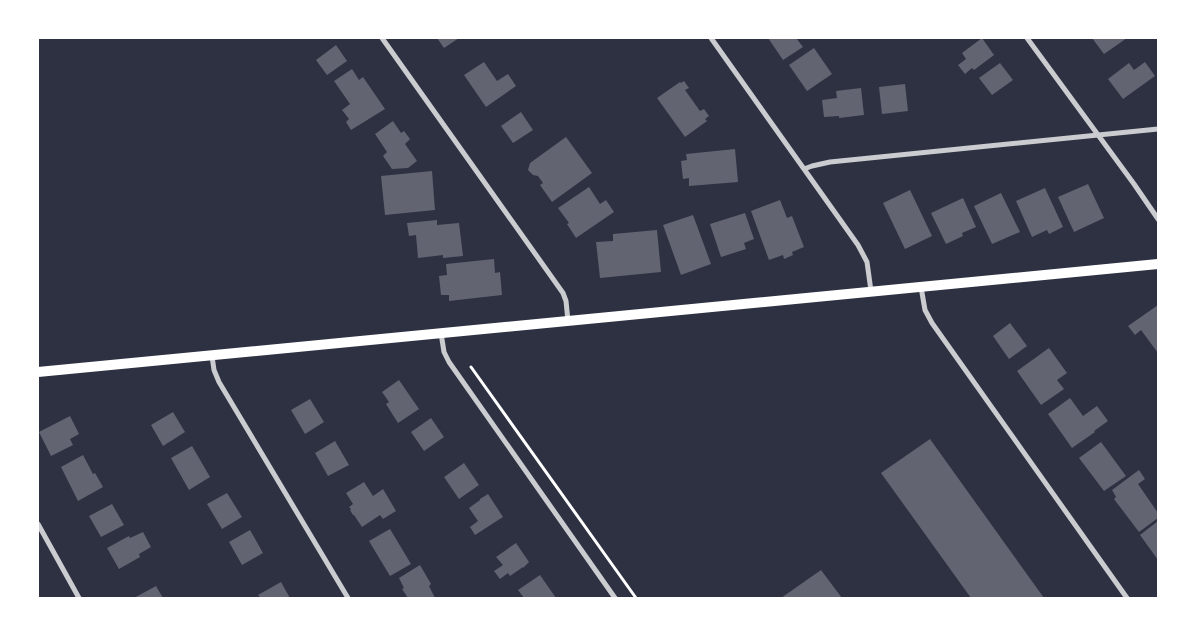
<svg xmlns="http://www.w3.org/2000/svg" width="1196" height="636" viewBox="0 0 1196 636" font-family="Signika,sans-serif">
<rect width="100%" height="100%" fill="#2d3142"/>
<path fill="#626471" d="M437 38H459L444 48Z
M768 38H796L803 47 783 60Z
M982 38 994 55 974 70 972 68 965 74 958 65 966 59 962 53Z
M1092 38H1127L1104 54Z
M336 45 347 61 327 75 316 60Z
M814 48 832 74 807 91 789 65Z
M484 62 497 81 508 74 516 86 486 107 464 75Z
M1145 62 1155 76 1123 99 1108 79 1129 63 1134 70Z
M1000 63 1013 80 992 95 979 78Z
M352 69 359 80 363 77 385 109 351 130 346 122 349 119 342 110 350 104 334 81Z
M684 81 689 88 685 90 700 111 704 109 709 116 705 119 707 121 685 137 657 98 680 82 681 83Z
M905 84 908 111 882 114 879 87Z
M861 88 864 115 839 118V116L824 117 822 100 837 98 836 91Z
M521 112 533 130 513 143 501 126Z
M393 121 401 133 404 131 410 139 405 144 417 161 408 168 392 169 383 156 387 152 375 134Z
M566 137 592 173 552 202 540 185 543 183 538 176 533 175 528 170 530 163Z
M735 149 738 182 689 186V178L683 179 681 161 687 160 686 154Z
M432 171 435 210 385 215 381 176Z
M1088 184 1104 218 1074 232 1058 197Z
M589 187 600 204 606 200 614 212 576 238 567 224 569 223 558 208Z
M1045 188 1063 227 1049 234 1047 230 1032 237 1016 201Z
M910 190 932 236 905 249 883 203Z
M1001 193 1020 232 992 244 974 206Z
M963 198 976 227 962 233 963 236 946 244 931 213Z
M780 200 787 218 792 216 804 247 792 252 793 255 784 259 783 255 769 260 751 211Z
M745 213 754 239 744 243 746 249 721 257 710 224Z
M693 215 711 264 681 275 663 225Z
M437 220V225L459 223 463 256 443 258V255L418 258 416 235 409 236 407 223Z
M657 230 661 272 600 278 596 242 613 241V234Z
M494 259 495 273 500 272 502 295 449 301V295H441L439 276 447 275 446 264Z
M1158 305V353L1141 330 1135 335 1128 326Z
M1010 323 1027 346 1009 359 993 336Z
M1049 348 1067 373 1057 380 1064 389 1041 405 1017 371Z
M399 380 419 409 398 423 386 404 389 402 382 392Z
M1070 398 1083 416 1097 406 1108 421 1094 431 1095 432 1072 448 1048 414Z
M310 399 324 422 305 434 291 410Z
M173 412 185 432 163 446 151 425Z
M70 416 79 434 70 439 73 445 51 456 39 432Z
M431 418 444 437 424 451 411 432Z
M930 439 1044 598H971L881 473Z
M335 441 349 465 328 476 315 453Z
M1101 442 1126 476 1104 491 1079 458Z
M192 446 210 477 189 490 171 458Z
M83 455 93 474 95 473 103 487 78 501 61 467Z
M464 463 479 485 459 499 444 477Z
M1139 470 1145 479 1138 484 1158 513V518L1139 532 1114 499 1116 497 1112 490Z
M364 482 373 496 383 489 396 511 383 519 380 515 362 527 354 515H353L350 510 351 509 349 507 353 504 346 493Z
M227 493 242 517 222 529 207 504Z
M488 494 503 517 475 535 470 527 478 521 469 508 480 500V499Z
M112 504 124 525 101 537 89 516Z
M1158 521V560L1140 535Z
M390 529 411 564 390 576 369 541Z
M250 530 263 553 242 565 229 542Z
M143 532 151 547 139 554 140 557 119 569 107 548 129 536 130 538Z
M516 543 529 562 523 568V567L510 576 508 573 500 579 494 571 503 565 496 557Z
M420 565 431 584 429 586 435 598H408L402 589 404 588 399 578Z
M821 570 842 598H781Z
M540 575 556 598H524L518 590Z
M281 582 290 598H261L258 595Z
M156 586 163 598H134Z"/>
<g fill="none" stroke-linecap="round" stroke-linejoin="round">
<path stroke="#fff" stroke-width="3" d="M471 367 636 598"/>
<path stroke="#caccd0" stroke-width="5" d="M382 38 563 293 566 301 568 321
M711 38 858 245 867 262 871 291
M1027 38 1134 184 1158 219
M804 169 812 166 830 162 1158 129
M921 287 925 310 932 323 1127 598
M441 333 444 352 449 362 615 598
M212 356 214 370 219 382 348 598
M38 524 79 598"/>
<path stroke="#fff" stroke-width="10" d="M38 372 1158 264"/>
</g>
<rect width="1196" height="636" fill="none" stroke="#ffffff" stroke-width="78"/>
</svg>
